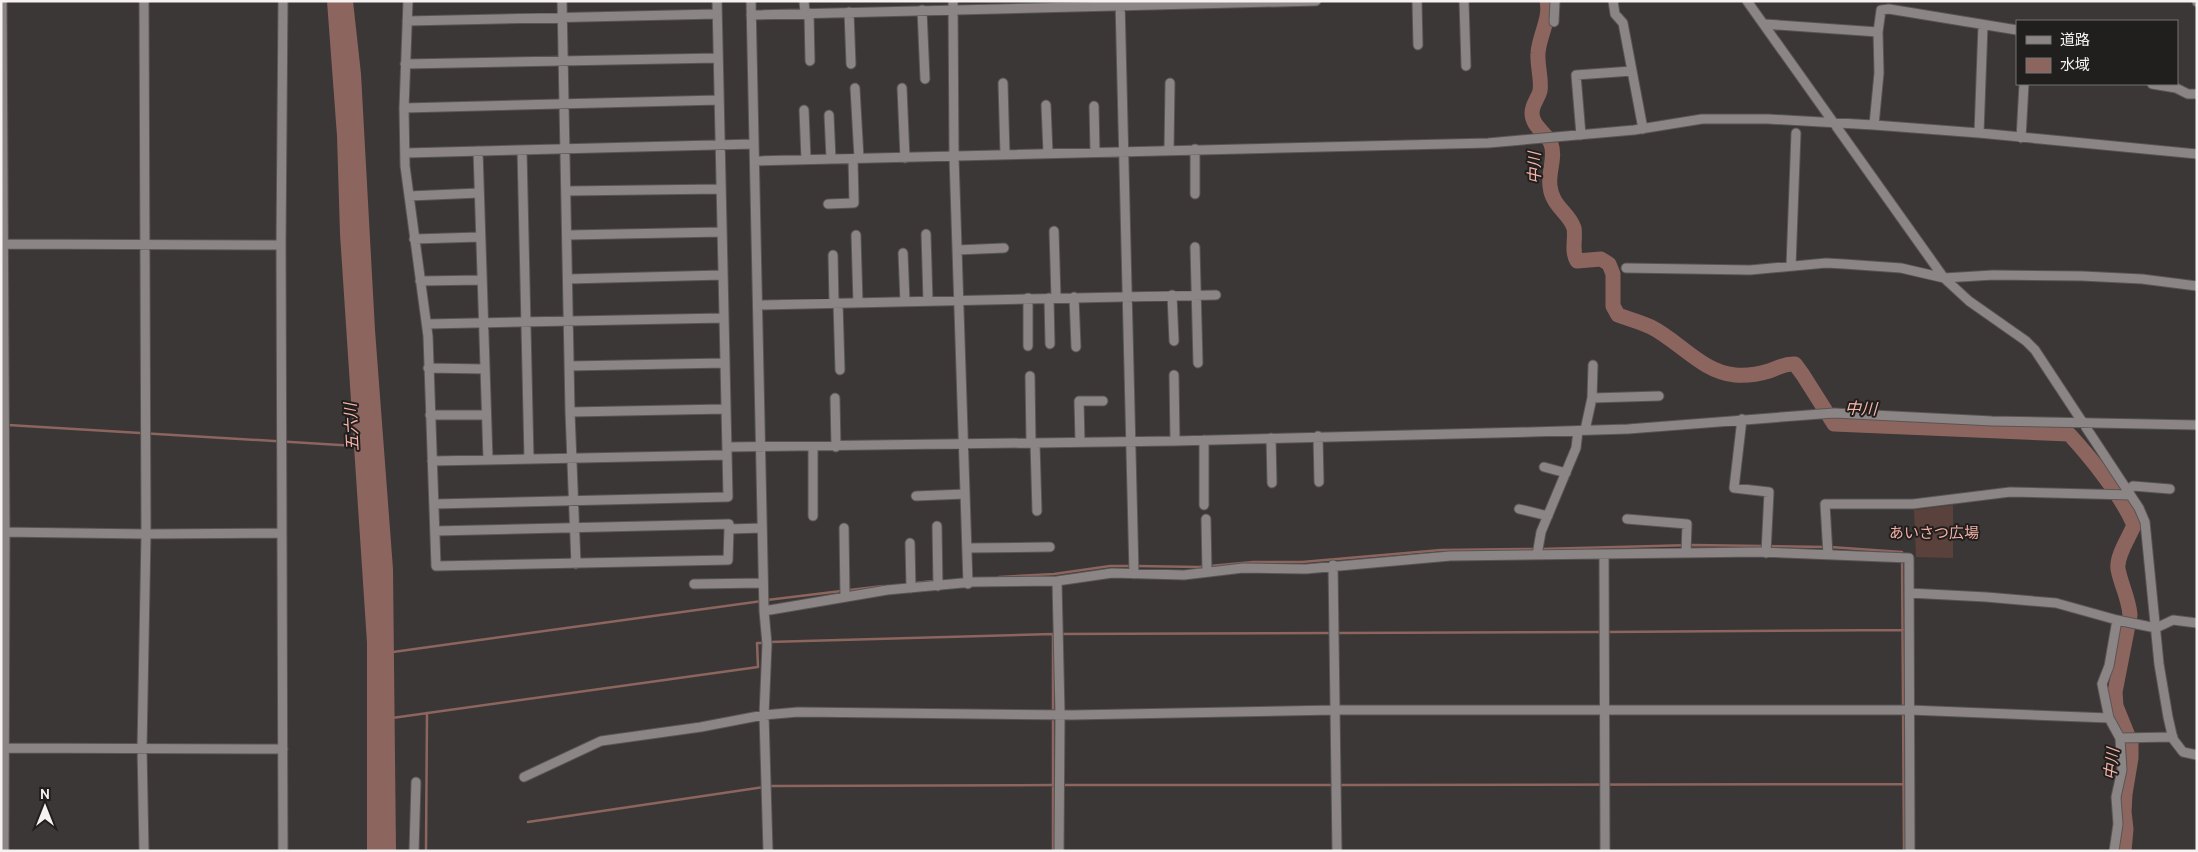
<svg xmlns="http://www.w3.org/2000/svg" width="2198" height="852" viewBox="0 0 2198 852" font-family="Cabin,'Noto Sans JP',sans-serif">
<rect width="100%" height="100%" fill="#3b3736"/>
<path fill="#5b413c" d="M1953 505V558L1916 557 1914 510Z"/>
<path fill="#8d655f" d="M327 1H353L361 74 375 330 393 569 396 851H367V643L340 234 337 136Z"/>
<g fill="none" stroke-linecap="round" stroke-linejoin="round">
<path stroke="#8d655f" stroke-width="2.5" d="M8 425 356 446
M1830 547 1902 552 1904 851
M1540 549 1693 545 1825 547
M1136 566 1199 567 1253 562H1302L1441 550 1535 549
M999 577 1054 574 1110 566H1130
M914 583 933 581
M767 600 883 586
M1607 632 1903 630
M1337 633 1601 632
M1053 634V712
M769 642 1053 634 1331 633
M393 652 762 601
M1053 717V851
M392 718 758 667 757 643H764
M1062 785H1334
M1339 785 1904 784
M769 786 1056 785
M528 822 764 787
M426 851 427 713"/>
<path stroke="#8d655f" stroke-width="15" d="M1547 1C1551 18 1539 36 1538 53 1537 65 1542 80 1540 91 1538 99 1532 104 1532 113 1532 127 1547 133 1551 144 1556 157 1548 172 1550 186 1552 207 1569 212 1574 228 1576 239 1571 251 1577 261L1601 259 1609 264 1613 274V306L1618 315C1629 319 1641 322 1651 327 1679 341 1702 372 1735 375 1745 376 1759 374 1769 371 1779 368 1784 363 1795 364L1803 375 1834 424 2069 434C2091 458 2121 495 2134 525 2129 538 2116 556 2118 569 2121 585 2129 599 2130 615L2115 692 2116 706 2131 743V758L2125 794 2124 812 2126 829 2124 851"/>
<defs>
<path id="minor" d="M2 1 5 532 4 851
M144 1 146 534 142 748 144 851
M408 1 404 108 405 166 428 336 436 566 728 560 729 529
M562 1 570 412 576 564
M751 1 764 611 767 644 764 715 768 851
M804 1 805 13
M953 1 954 157 968 584
M1120 1 1134 574
M1417 1 1418 45
M1464 1 1466 66
M1613 1 1615 14 1623 23 1643 129
M1747 1 1944 278 1969 301 2026 341 2035 350 2139 508 2145 522 2159 664 2168 717 2173 739 2183 752 2197 755
M2197 1V2
M922 10 925 79
M849 12 851 64
M809 13 810 61
M751 15 1316 1
M407 21 717 14
M1554 22 1555 1
M1764 24 1878 32 1881 10 1889 9 2017 30
M405 64 718 58
M1003 83 1005 155
M2152 84 2176 88 2188 94H2197
M855 88 859 158
M902 88 905 158
M1046 105 1048 153
M1094 106 1095 152
M404 108 719 100
M804 110 806 159
M829 115 831 159
M1874 125 1879 73 1878 32
M1979 133 1983 25
M1581 135 1576 75 1632 71
M2021 138 2024 84
M1195 149V194
M522 150 529 459
M1169 150 1170 83
M478 151 488 459
M406 153 754 144
M755 161 1488 143 1634 130 1702 119H1768L1874 125 1979 133 2197 154
M567 191 720 189
M409 196 479 193
M828 204 854 203 853 159
M1054 231 1056 298
M926 234 928 301
M568 235 722 232
M856 235 858 303
M414 239 480 237
M1 244 281 245
M1195 247 1198 363
M957 250 1004 248
M903 253 905 302
M833 255 834 303
M1791 266 1796 133
M1626 268 1750 270 1826 263 1844 264 1901 268 1944 278 1993 275 2082 276 2142 279 2197 286
M568 279 722 275
M420 281 482 280
M1172 295 1174 341
M1074 297 1076 347
M1028 298V346
M1049 298 1050 344
M838 303 840 370
M758 305 1216 295
M427 324 723 318
M569 366 724 363
M428 368 485 369
M1174 375 1175 441
M1030 376 1031 443
M835 398 836 447
M1592 398 1659 396
M570 412 725 409
M430 415H486
M1742 419 1734 488 1769 492 1766 553
M1585 430 1592 398 1593 365
M1318 436 1319 482
M1271 438 1272 483
M1204 440V505
M1080 442 1079 401H1103
M1035 443 1037 511
M727 447 1175 441 1531 432 1628 429 1834 413 1992 421 2197 425
M813 447V516
M432 461 727 455
M1544 467 1566 473
M2127 491 2133 486 2170 489
M916 496 965 494
M434 504 728 497 717 1
M1519 509 1548 516
M1206 519 1207 572
M1627 519 1687 524 1686 553
M937 526 938 586
M844 528 845 597
M435 531 729 524V529L762 528
M1 532 146 534 281 533
M910 543 911 588
M967 548 1050 547
M1537 555 1541 532 1576 448 1578 431
M1604 555 1605 851
M1828 555 1825 504H1913L2010 492 2130 495
M1333 565 1337 851
M1057 581 1060 714 1059 851
M694 584 763 583
M1909 593 1986 597 2056 603 2117 620 2156 628 2173 620 2197 623
M764 611 887 590 973 582 1057 581 1112 573 1184 575 1243 568 1306 569 1450 556 1760 552 1909 558 1910 851
M2120 738 2173 737
M1 748 283 749
M524 777 601 741 701 727 764 715 798 712 1072 715 1335 710H1910L2109 718
M283 851 281 245 283 1
M414 851 416 782
M2114 851 2118 824 2116 797 2122 770 2120 738 2109 718 2102 684 2109 666 2117 620"/>
</defs>
<use href="#minor" stroke="#595554" stroke-width="11"/>
<use href="#minor" stroke="#8b8685" stroke-width="9"/>
</g>
<g text-anchor="middle" stroke-width="4" stroke-linejoin="round" paint-order="stroke">
<g font-size="15" fill="#f5b0a5" stroke="#211f1e">
<text x="1934" y="538">あいさつ広場</text>
</g>
<g font-size="16" font-style="italic" fill="#f9b4a9" stroke="#211f1e">
<text transform="translate(1534 168) rotate(-90)" y="6">中川</text>
<text transform="translate(1861 408) rotate(2)" y="6">中川</text>
<text transform="translate(351 427) rotate(-93)" y="6">五六川</text>
<text transform="translate(2111 764) rotate(-84)" y="6">中川</text>
</g>
</g>
<rect width="2198" height="852" fill="none" stroke="#f5f2f1" stroke-width="5"/>
<rect x="2016" y="20" width="162" height="65" fill="#211f1e" stroke="#767372"/>
<rect x="2026" y="36" width="25" height="8" fill="#8b8685" stroke="#767372"/>
<text x="2060" y="45" font-size="15" fill="#f5f2f1">道路</text>
<rect x="2026" y="58" width="25" height="15" fill="#8d655f" stroke="#767372"/>
<text x="2060" y="70" font-size="15" fill="#f5f2f1">水域</text>
<g transform="translate(45 807)" stroke="#211f1e" stroke-width="4" paint-order="stroke">
<path d="M0-4L9 19L0 12L-9 19Z" fill="#f5f2f1"/>
<text y="-8" font-size="14" font-weight="bold" text-anchor="middle" fill="#f5f2f1">N</text>
</g>
</svg>
